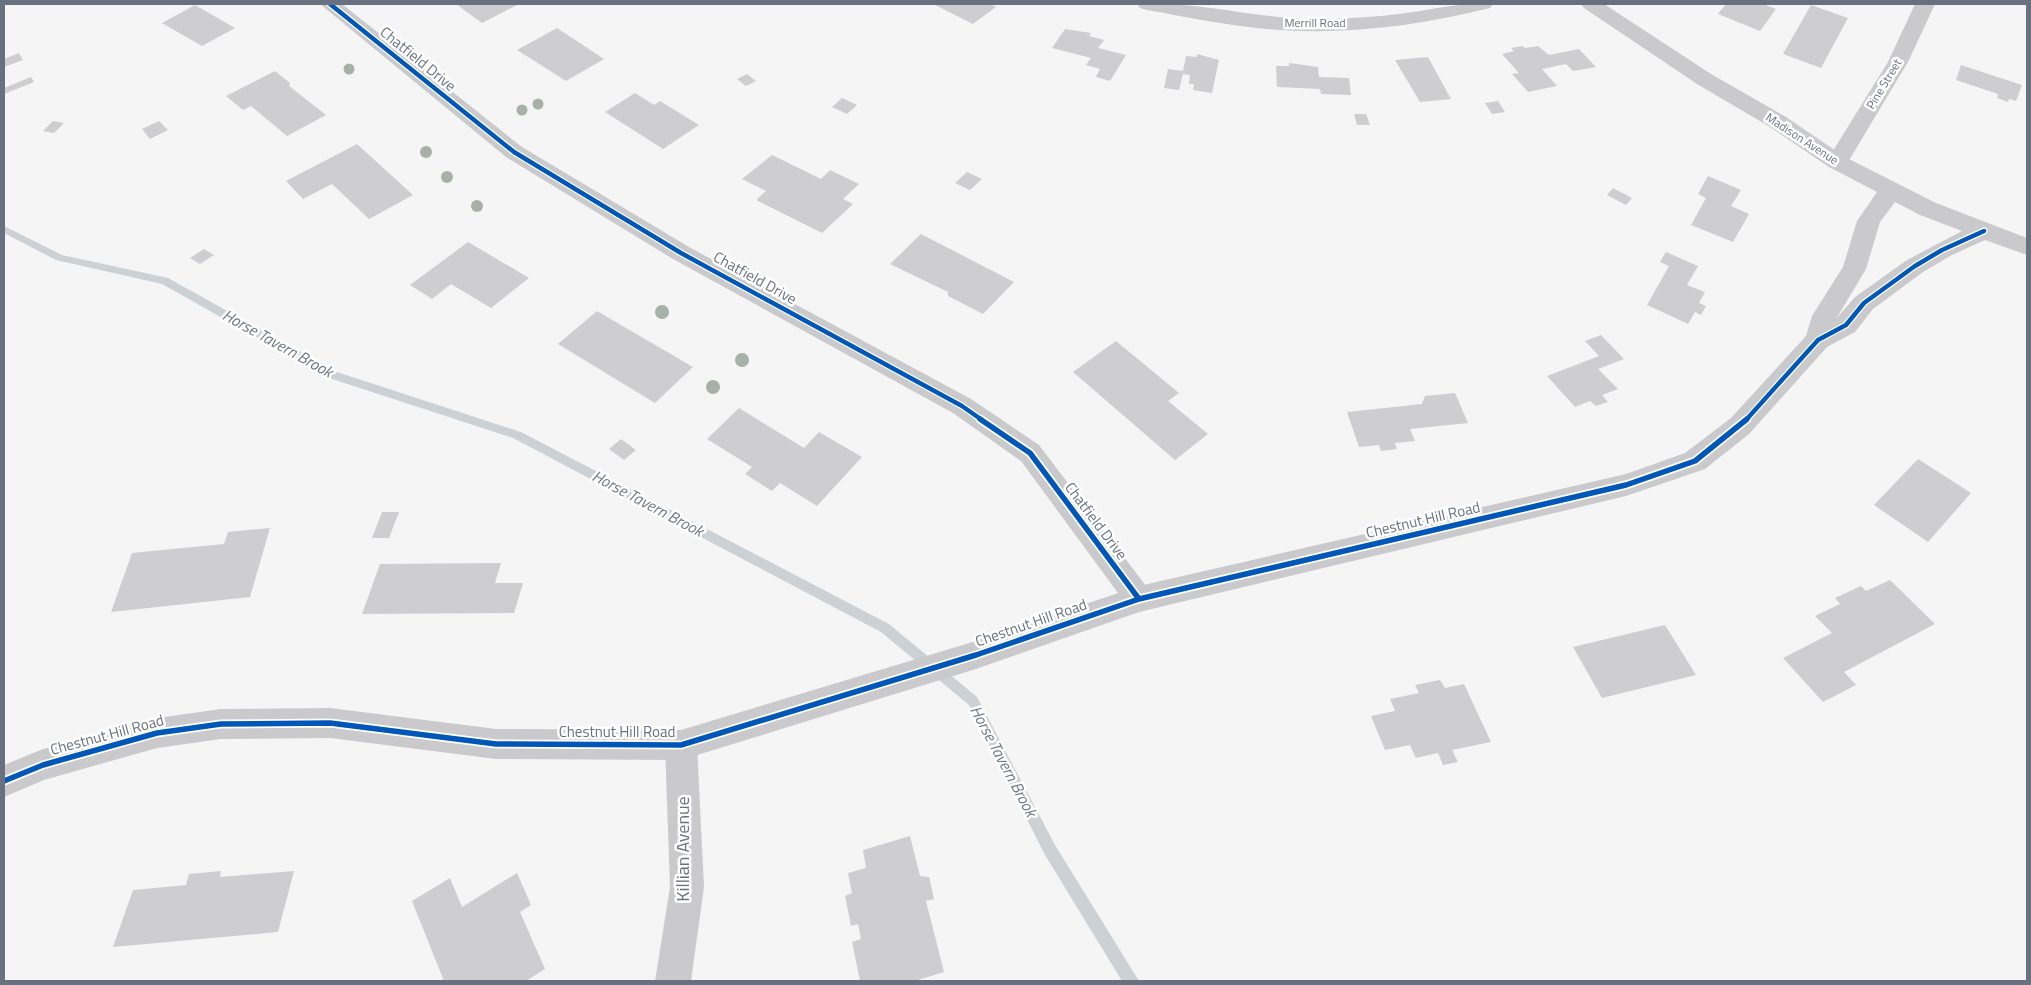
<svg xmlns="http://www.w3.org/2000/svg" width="2031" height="985" viewBox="0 0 2031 985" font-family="'Titillium Web',sans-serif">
<rect width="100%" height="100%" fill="#f5f5f5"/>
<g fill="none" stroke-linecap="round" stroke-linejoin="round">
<path fill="#ccd1d5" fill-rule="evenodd" d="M4 226 62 255 168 278 337 372 521 432 889 624 977 697 1055 845 1139 981H1122L1045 855 969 705 881 632 513 438 329 378 162 284 56 260 4 233Z"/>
</g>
<path fill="#ceced0" d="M456 4H515L517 5 482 23Z
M933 4H990L996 7 973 24Z
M1726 4H1763L1776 9 1760 31 1718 14Z
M195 5 235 28 202 46 162 23Z
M1811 5 1848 18 1821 68 1783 54Z
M557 28 604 59 566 81 517 50Z
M1065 29 1091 33 1089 36 1104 40 1098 48 1126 55 1110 81 1096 77 1100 69 1086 65 1091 58 1052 48Z
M1522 46 1525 48 1538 46 1549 55 1579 49 1596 67 1573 71 1566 64 1542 69 1557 86 1528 92 1512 74 1519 73 1502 54 1514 51 1511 48Z
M19 53 23 60 4 67V59Z
M1197 54 1219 60 1212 93 1193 90 1194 84H1189L1190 75 1183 74 1179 90 1164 88 1168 69 1183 71 1186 56 1197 57Z
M1428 57 1451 99 1420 102 1395 60Z
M1289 63 1318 67 1319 77 1349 78 1351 95 1321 94 1320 89 1277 87 1276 66H1289Z
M1961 65 2022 85 2016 101 2009 99 2008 102 1997 98 1998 94 1956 80Z
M275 71 290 83 289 86 326 115 287 136 251 106 243 110 226 96Z
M747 74 756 81 746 86 737 79Z
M31 77 34 82 4 94V88Z
M635 93 654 105 660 101 699 125 663 149 605 112Z
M842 98 857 105 847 114 832 107Z
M1498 101 1505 112 1492 114 1485 103Z
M1354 114H1366L1370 125H1357Z
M53 121 64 123 54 133 43 131Z
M159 121 168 130 150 139 142 129Z
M357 144 413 195 369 219 332 184 303 199 286 181Z
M772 155 821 179 830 170 859 184 843 199 853 204 822 233 756 200 766 191 742 179Z
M967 172 982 179 970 190 955 183Z
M1708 176 1741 190 1731 206 1749 214 1733 242 1691 225 1706 198 1698 194Z
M1613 188 1632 198 1626 205 1607 195Z
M921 234 1014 282 983 314 948 296V292L890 264Z
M468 242 529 278 491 308 451 284 432 299 410 285Z
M204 249 214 255 200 264 190 258Z
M1666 252 1698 266 1687 285 1705 292 1699 303 1706 306 1701 315 1695 312 1688 324 1647 305 1669 266 1660 262Z
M597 311 693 367 655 403 558 344Z
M1601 335 1624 359 1598 369 1618 389 1602 395 1608 402 1596 406 1590 401 1575 407 1547 376 1599 356 1585 341Z
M1116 341 1179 393 1168 401 1208 434 1175 460 1073 372Z
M1455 393 1468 423 1410 429 1415 441 1395 443 1397 449 1381 451 1379 445 1359 447 1347 412 1422 404 1425 396Z
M739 408 804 448 819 432 862 457 817 506 780 483 772 491 745 474 752 467 707 439Z
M621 439 636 450 624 460 609 449Z
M1918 459 1971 493 1928 542 1874 505Z
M382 512H399L389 538H372Z
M270 528 250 597 111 612 132 553 224 544 228 532Z
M501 563 495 583H523L514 613 362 614 380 564Z
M1890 580 1935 624 1844 672 1856 685 1823 702 1783 658 1832 633 1815 616 1840 604 1835 598 1861 586 1866 591Z
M1665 625 1696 675 1602 698 1573 647Z
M1440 680 1445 688 1464 684 1491 742 1452 750 1458 762 1443 765 1438 753 1416 758 1410 745 1385 750 1371 716 1395 711 1390 699 1419 693 1415 685Z
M910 836 920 876 929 877 934 899 926 901 944 972 915 981H860L852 942 861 939 858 924 851 926 845 896 852 893 848 873 866 868 863 850Z
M221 871 220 877 294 871 278 932 113 947 133 890 186 885 189 874Z
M517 873 531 905 520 912 545 969 526 981H444L412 901 450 878 462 907Z"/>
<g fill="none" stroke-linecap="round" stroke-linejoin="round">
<path fill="#cacacc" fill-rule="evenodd" d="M320 4H342L522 147 689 247 971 399 1039 445 1149 590 1154 599 1149 608 1139 612 1129 608 1021 461 953 413 673 259 506 157Z
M1137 4C1196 0 1255 19 1315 19 1346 19 1376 17 1406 13 1435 9 1463 2 1493 4L1490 8C1421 25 1350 35 1279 30 1234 27 1191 18 1147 10L1140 8Z
M1915 4H1935L1908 62 1845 167 1837 169 1829 167 1826 162 1888 62Z
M681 730 692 734 697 745 704 887 691 981H655L670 887 665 745 670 734Z"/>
<path fill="#cacacc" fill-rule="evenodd" d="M1581 4H1604L1711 74 1786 117 1845 157 1936 203 2027 238V255L1985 240 1950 256 1923 272 1873 309 1855 332 1827 347 1749 434 1705 469 1626 496 1139 612 976 669 681 760 496 759 330 738 221 739 157 748 44 780 4 797V765L43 749 157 718 221 709 330 708 496 729 681 730 976 641 1139 586 1626 474 1685 453 1731 418 1806 336 1812 316 1843 267 1857 221 1877 192 1829 167 1770 127 1697 84 1584 8ZM1895 202 1920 215 1962 231 1907 260 1855 297 1836 319 1866 269 1880 222Z"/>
<defs>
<path id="cycleway-far1" d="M330 4 514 152 681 253 962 406 982 420
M1746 420 1818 340 1846 325 1864 303 1915 266 1942 250 1984 231"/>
<path id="cycleway" d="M980 419 1030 453 1139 599
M4 781 43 765 157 733 221 724 330 723 496 744 681 745 976 655 1139 599 1626 485 1695 461 1747 419"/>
</defs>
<use href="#cycleway-far1" stroke="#fff" stroke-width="7"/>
<use href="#cycleway" stroke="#fff" stroke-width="9"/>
<use href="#cycleway-far1" stroke="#0057b8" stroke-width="4.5"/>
<use href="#cycleway" stroke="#0057b8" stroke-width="5.5"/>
</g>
<g fill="#a7b1a7">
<circle cx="349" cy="69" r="5.5"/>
<circle cx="538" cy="104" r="5.5"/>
<circle cx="522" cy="110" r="5.5"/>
<circle cx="426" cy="152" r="6"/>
<circle cx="447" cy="177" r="6"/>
<circle cx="477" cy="206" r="6"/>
<circle cx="662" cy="312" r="7"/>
<circle cx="742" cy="360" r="7"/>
<circle cx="713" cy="387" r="7"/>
</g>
<g text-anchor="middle" stroke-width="5" stroke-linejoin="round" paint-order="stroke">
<g font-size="12" fill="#697181" stroke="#fff">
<text x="1315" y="27">Merrill Road</text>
<text transform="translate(1884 84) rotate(-59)" y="4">Pine Street</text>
<text transform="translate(1802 139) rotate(33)" y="4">Madison Avenue</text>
</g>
<g font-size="15" fill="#697181" stroke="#fff">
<text transform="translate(418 59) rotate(39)" y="5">Chatfield Drive</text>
<text transform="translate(755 278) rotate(29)" y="5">Chatfield Drive</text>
<text transform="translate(1423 520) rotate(-13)" y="5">Chestnut Hill Road</text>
<text transform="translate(1096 521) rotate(53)" y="5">Chatfield Drive</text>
<text transform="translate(1031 623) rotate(-19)" y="5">Chestnut Hill Road</text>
<text x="617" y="737">Chestnut Hill Road</text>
<text transform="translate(107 735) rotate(-15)" y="5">Chestnut Hill Road</text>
</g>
<g font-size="16" font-style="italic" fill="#6a7784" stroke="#fff">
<text transform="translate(278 343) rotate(29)" y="6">Horse Tavern Brook</text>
<text transform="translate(648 503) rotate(28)" y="6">Horse Tavern Brook</text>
<text transform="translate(1004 761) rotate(62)" y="6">Horse Tavern Brook</text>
</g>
<g font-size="18" fill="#697181" stroke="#fff">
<text transform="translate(683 849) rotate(-90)" y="6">Killian Avenue</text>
</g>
</g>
<rect width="2031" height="985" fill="none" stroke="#697181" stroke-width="10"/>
</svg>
